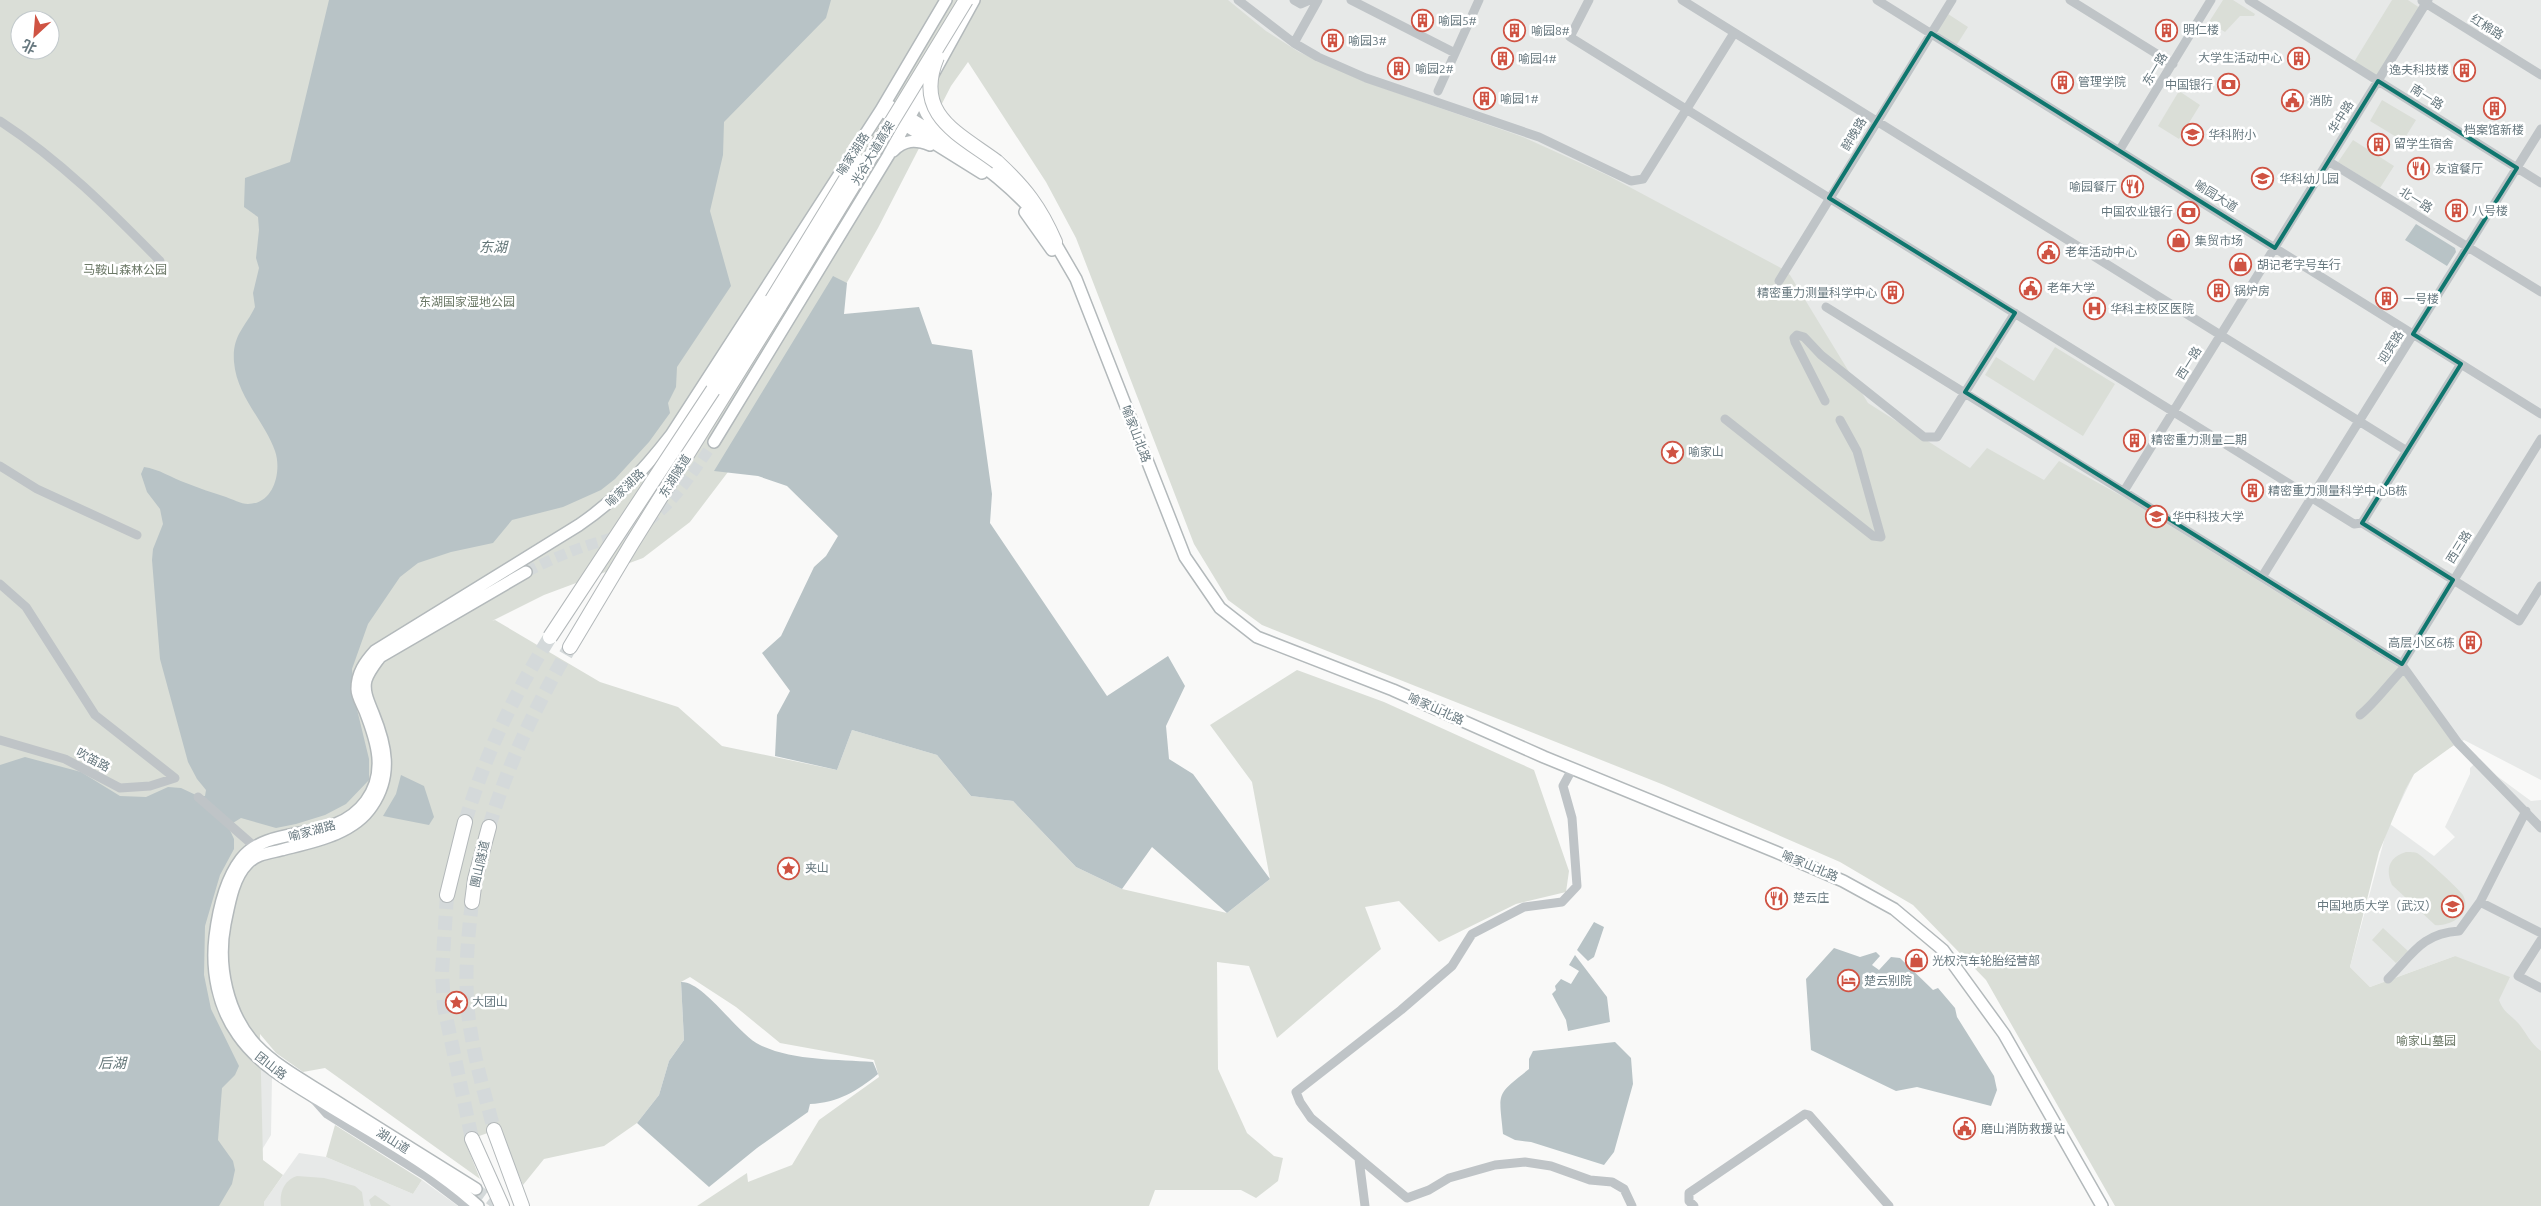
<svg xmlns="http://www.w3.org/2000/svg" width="2541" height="1206" viewBox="0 0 2541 1206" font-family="Ubuntu,'Noto Sans SC',sans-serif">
<rect width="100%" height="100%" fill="#f9f9f8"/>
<path fill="#e7e9e8" d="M1049 0H2541V780L2464 740 2442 752 2414 774 2390 824 2434 856 2455 837 2445 827 2470 774V768L2480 759 2497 776 2531 801 2541 800V1053L2493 1004 2455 956 2370 987 2350 967 2386 833Z
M251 1060 272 1077 271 1135 252 1166Z
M299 1153 326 1157 413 1194 422 1180 458 1206H261Z"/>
<path fill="#daded7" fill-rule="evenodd" d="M0 0H1228L1266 31 1299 52 1363 81 1523 137 1607 175 1781 268 1790 275 1868 403 1970 468 1987 448 2044 480 2059 461 2127 499 2401 669 2454 745 2414 774 2405 790 2379 852 2350 967 2370 987 2455 956 2510 977 2499 1000C2503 1012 2511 1015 2519 1024 2527 1034 2530 1043 2541 1051V1206H2115L1986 980 1913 905 1840 862 1664 785 1262 625 1228 600 1194 544 1076 238 1046 182 968 62 951 86 878 228 772 414 690 522 643 558 544 595 492 621 495 620 600 682 678 707 722 746 837 770 852 730 937 755 971 796 1013 801 1076 867 1122 889 1227 913 1270 879 1252 782 1210 725 1297 670 1384 702 1534 770 1569 871 1566 892 1516 904 1439 942 1399 901 1365 907 1381 949 1277 1038 1249 966 1217 962 1218 1069 1247 1133 1274 1156 1283 1158 1278 1181 1256 1198 1241 1190H1155L1149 1206H697L747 1173 748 1182 792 1165 819 1120 879 1077 874 1060 780 1043 736 1007 690 977 681 982 684 1040 669 1061 659 1095 637 1123 604 1146 544 1159 523 1185 499 1129 465 1141 480 1179 325 1068 303 1072 276 1053 260 1034 263 1160 283 1175 264 1202V1206H0ZM20 20H50V50H20Z
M2223 0H2233L2255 14 2254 16H2240L2225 32 2209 22Z
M2392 0H2408L2420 8 2377 77 2354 62Z
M1948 14 1968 27 1956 46 1935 33Z
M2179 91 2200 105 2179 139 2158 126Z
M2382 100 2416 120 2403 141 2370 121Z
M2353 140 2394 166 2380 188 2338 162Z
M2055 347 2115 384 2083 436 1985 375 1996 357 2034 381Z
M2406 852C2410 852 2415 852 2417 853 2423 856 2460 890 2463 895 2473 914 2450 927 2435 925L2392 885C2385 869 2389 857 2406 852Z
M2383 928 2408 951 2396 963 2372 940Z
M335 1125 422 1180 413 1194 326 1157Z
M297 1176 324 1178 355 1186 362 1192 364 1206H281C279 1193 284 1180 297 1176Z
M375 1195 391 1206H371L369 1200Z"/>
<path fill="#b8c3c6" d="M329 0H831L826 18 724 122 723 155 710 211 731 286 677 367 676 387 668 403 670 413 649 442 615 479 601 490 563 507 512 520 493 543 451 552 418 563 400 577 368 624 352 669 355 701 369 759V780L346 804 325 815 296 824 276 828 241 818 228 826 234 839V849L220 875 205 926 204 975 211 1009 239 1066 235 1075 222 1088 218 1140 233 1161 235 1170 232 1184 219 1206H0V765L25 757 81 772 120 796 146 797 168 787 181 788 198 796H205L206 790 197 779 188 762 160 659 152 560 153 549 163 524 160 509 147 492 141 474 144 467C159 469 172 478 186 483 199 488 213 493 226 497 232 499 241 504 248 504 274 504 282 471 275 451 264 420 237 397 234 362 232 335 245 328 255 307L253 293 259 268 256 258 259 230 258 217 244 207 245 178 290 162Z
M2416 224 2455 248 2456 252 2447 266 2405 240Z
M833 276 847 283 844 314 919 307 932 344 972 350 992 494 990 523 1107 696 1168 656 1185 686 1166 726 1169 759 1193 774 1270 879 1227 913 1152 847 1122 889 1076 867 1013 801 971 796 937 755 852 730 837 770 775 756 777 715 790 691 762 653 781 636 814 567 826 556 838 536 787 486 758 476 714 471Z
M401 775 424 786 434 817 429 825 383 816 396 794Z
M1594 922 1604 927 1594 957 1588 961 1577 950Z
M1834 948 1860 957 1876 952 1880 956 1872 965 1879 970 1891 957 1900 958 1933 990 1938 988 1955 1008 1957 1017 1994 1076 1997 1090 1991 1106 1917 1087 1896 1091 1811 1050 1806 979Z
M1575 955 1607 997 1610 1022 1568 1031 1566 1020 1552 994 1556 990 1555 986 1561 979 1571 984 1579 971 1569 965Z
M681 982C704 981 738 1035 760 1045 794 1061 837 1059 873 1062L878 1074C857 1091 838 1103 810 1104L808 1112 757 1148 709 1187 637 1123 659 1095 669 1061 684 1040Z
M1615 1042 1631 1058 1633 1084 1614 1152 1604 1165 1531 1142 1515 1140 1503 1134C1499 1091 1495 1096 1529 1069V1059L1533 1051Z"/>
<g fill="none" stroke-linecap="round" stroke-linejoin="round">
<path stroke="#d4d9da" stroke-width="11" stroke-dasharray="11 5.5" stroke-linecap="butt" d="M526 572C546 562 565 553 586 546 604 540 621 536 637 528 671 510 693 472 714 442
M476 1189 499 1206"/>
<path stroke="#d4d9da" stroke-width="14" stroke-dasharray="14 7" stroke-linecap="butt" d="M465 822C487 751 511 700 550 637
M489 827C509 761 536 706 570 647
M447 895 442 973 444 1007 472 1139
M472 902C467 945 463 990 471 1033 476 1066 486 1098 494 1130"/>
<defs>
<path id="major" d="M924 95C919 112 934 124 947 134
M885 103C940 136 994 167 1036 215
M881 110 982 173
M893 151C904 140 915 139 930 145
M1025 212 1052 250
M1051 236 1076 279 1185 557 1220 608 1257 637 1393 690 1544 757 1776 852 1843 881 1894 909 1943 950 2004 1034 2102 1206
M714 442 888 156 974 0
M476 1189C428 1159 381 1130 334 1100 308 1083 278 1068 256 1045 227 1014 217 965 225 924 229 905 233 878 247 864 256 854 269 853 281 850 312 842 353 835 372 806 393 775 386 745 373 713 369 703 363 691 366 680 369 671 375 664 380 657L526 572
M478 1206C432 1164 374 1134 321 1101 291 1083 258 1064 238 1035 218 1007 211 971 215 937 218 912 225 880 241 859 270 822 334 845 366 801 387 772 377 742 365 711 362 704 357 696 357 689 357 673 365 662 375 651L579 525C617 499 643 471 671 435L881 110 946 0"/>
<path id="highway" d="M997 162C1025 188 1040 207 1055 242
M713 390 772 300
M570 647 631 545 780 305
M447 895 465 822
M472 902 475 879 489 827
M494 1130 522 1206
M472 1139 502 1206"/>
</defs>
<use href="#major" stroke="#b3b9bb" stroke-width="14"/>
<use href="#highway" stroke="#b3b8ba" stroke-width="16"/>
<path stroke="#bfc4c7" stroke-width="9" d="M1238 0 1294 43 1318 57 1366 78 1539 137 1631 181 1643 179 1734 33
M1294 0 1301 4 1310 0
M1351 0 1455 53
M1589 0 1570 37 2354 524 2362 523 2519 621 2541 586
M1682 0 2407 451
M1877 0 2541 414
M2070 0 2173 64
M2249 0 2541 183
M2422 1 2541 75
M1294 43 1318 0
M1438 91 1479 0
M0 121C60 160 110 210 160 261
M2119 151 2211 0
M2328 161 2541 292
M1779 281 1952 0
M1826 307 2402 664
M1825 401 1795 342 1794 338 1797 335 1804 337 1821 355 1924 437H1937L2015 313
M1725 419 1873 536 1881 537 1857 451 1840 420
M0 466 37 489 137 535
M2124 491 2428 0
M2362 523 2461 364
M2262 577 2541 129
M0 584 26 607 95 715 175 778 150 786 120 788 65 759 0 740
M2404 668 2402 664 2541 439
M2404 668 2458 743 2541 828
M2360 715C2376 702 2389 683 2404 668
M1570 773 1563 786 1572 818 1577 886 1562 902 1524 907 1472 934 1452 966 1401 1010 1296 1092 1300 1102 1311 1118 1407 1198 1429 1190 1449 1178 1495 1165 1525 1162 1551 1166 1590 1180 1612 1182 1624 1189 1632 1206
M198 797 254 846
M2480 902 2526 811
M2541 940 2518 976 2541 988
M2388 979C2412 955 2422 933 2459 931L2480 902 2541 933
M311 1096 327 1114 426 1176 466 1206
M1359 1159 1365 1206
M1694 1206 1689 1201V1193L1805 1114 1809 1115 1889 1206"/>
<use href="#major" stroke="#fff" stroke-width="11"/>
<use href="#highway" stroke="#fff" stroke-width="14"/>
<defs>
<path id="highway-bridge" d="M937 57C913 115 958 133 997 162
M772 300 857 161
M780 305 966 0
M550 637 713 390"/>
</defs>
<use href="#highway-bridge" stroke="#b3b8ba" stroke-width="16" stroke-linecap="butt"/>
<use href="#highway-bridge" stroke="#fff" stroke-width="14"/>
</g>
<path fill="none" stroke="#0f766e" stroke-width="4" stroke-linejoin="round" d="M1931 33 2275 248 2378 81 2517 168 2413 334 2461 364 2362 523 2453 580 2402 664 1965 392 2015 313 1829 198Z"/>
<defs>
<symbol id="building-ring" viewBox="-11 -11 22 22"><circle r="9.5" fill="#fff" stroke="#cf5343" stroke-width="1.5"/><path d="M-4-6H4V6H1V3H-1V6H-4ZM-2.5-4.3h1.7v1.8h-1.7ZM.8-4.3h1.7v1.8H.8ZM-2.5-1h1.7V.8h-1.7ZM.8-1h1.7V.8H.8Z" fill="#cf5343"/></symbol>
<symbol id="bank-ring" viewBox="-11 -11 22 22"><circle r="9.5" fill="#fff" stroke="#cf5343" stroke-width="1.5"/><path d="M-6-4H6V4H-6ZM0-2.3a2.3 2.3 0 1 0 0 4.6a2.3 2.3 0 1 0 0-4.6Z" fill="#cf5343"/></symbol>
<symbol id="civic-ring" viewBox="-11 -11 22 22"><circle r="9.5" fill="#fff" stroke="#cf5343" stroke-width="1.5"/><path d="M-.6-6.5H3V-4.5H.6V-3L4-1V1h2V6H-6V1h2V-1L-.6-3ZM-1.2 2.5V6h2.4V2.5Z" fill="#cf5343"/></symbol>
<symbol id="school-ring" viewBox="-11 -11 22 22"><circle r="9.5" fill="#fff" stroke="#cf5343" stroke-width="1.5"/><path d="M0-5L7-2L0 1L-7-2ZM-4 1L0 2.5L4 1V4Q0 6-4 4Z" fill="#cf5343"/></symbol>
<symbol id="restaurant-ring" viewBox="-11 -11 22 22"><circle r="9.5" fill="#fff" stroke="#cf5343" stroke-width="1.5"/><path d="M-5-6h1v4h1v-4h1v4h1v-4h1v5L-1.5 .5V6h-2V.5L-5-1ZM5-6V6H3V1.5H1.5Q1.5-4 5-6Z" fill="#cf5343"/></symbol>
<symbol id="shop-ring" viewBox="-11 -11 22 22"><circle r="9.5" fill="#fff" stroke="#cf5343" stroke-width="1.5"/><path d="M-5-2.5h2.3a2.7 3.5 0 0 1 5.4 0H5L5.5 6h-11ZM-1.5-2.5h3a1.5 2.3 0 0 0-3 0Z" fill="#cf5343"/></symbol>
<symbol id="hospital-ring" viewBox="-11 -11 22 22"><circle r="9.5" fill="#fff" stroke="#cf5343" stroke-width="1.5"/><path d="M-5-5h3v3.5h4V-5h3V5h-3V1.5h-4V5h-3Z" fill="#cf5343"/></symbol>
<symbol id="sight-ring" viewBox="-11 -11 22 22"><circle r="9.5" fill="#fff" stroke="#cf5343" stroke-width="1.5"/><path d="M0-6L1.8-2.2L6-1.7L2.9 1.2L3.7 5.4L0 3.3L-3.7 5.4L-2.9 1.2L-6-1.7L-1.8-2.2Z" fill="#cf5343"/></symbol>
<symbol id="university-ring" viewBox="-11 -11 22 22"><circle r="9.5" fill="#fff" stroke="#cf5343" stroke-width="1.5"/><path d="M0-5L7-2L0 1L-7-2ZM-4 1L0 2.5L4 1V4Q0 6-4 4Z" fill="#cf5343"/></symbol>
<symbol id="hotel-ring" viewBox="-11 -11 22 22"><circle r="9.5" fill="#fff" stroke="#cf5343" stroke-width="1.5"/><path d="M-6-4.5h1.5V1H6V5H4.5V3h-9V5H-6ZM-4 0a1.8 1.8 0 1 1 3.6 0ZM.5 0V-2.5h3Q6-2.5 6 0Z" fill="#cf5343"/></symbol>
</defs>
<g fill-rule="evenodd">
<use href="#building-ring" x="1410" y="8" width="25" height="25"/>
<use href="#building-ring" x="2154" y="18" width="25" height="25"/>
<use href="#building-ring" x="1502" y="18" width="25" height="25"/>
<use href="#building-ring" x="1320" y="28" width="25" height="25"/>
<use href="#building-ring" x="2286" y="46" width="25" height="25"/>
<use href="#building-ring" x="1490" y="46" width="25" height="25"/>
<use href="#building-ring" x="1386" y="56" width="25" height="25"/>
<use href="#building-ring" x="2452" y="58" width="25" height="25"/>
<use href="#building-ring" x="2050" y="70" width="25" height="25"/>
<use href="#bank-ring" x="2216" y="72" width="25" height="25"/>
<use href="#building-ring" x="1472" y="86" width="25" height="25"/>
<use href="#civic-ring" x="2280" y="88" width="25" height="25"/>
<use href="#building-ring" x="2482" y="96" width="25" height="25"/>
<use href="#school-ring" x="2180" y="122" width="25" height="25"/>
<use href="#building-ring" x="2366" y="132" width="25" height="25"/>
<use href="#restaurant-ring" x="2406" y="156" width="25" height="25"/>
<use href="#school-ring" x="2250" y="166" width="25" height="25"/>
<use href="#restaurant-ring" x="2120" y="174" width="25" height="25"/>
<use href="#building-ring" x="2444" y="198" width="25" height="25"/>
<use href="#bank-ring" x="2176" y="200" width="25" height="25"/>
<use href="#shop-ring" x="2166" y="228" width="25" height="25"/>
<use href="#civic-ring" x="2036" y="240" width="25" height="25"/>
<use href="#shop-ring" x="2228" y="252" width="25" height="25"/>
<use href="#civic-ring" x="2018" y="276" width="25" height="25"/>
<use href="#building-ring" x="2206" y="278" width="25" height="25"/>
<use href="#building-ring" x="1880" y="280" width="25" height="25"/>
<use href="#building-ring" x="2374" y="286" width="25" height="25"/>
<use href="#hospital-ring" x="2082" y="296" width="25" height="25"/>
<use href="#building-ring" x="2122" y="428" width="25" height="25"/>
<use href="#sight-ring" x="1660" y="440" width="25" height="25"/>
<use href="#building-ring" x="2240" y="478" width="25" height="25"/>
<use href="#university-ring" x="2144" y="504" width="25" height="25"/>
<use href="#building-ring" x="2458" y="630" width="25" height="25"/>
<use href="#sight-ring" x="776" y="856" width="25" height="25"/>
<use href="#restaurant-ring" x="1764" y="886" width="25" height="25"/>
<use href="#university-ring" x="2440" y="894" width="25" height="25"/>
<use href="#shop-ring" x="1904" y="948" width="25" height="25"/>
<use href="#hotel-ring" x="1836" y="968" width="25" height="25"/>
<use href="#sight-ring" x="444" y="990" width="25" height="25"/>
<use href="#civic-ring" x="1952" y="1116" width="25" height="25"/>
</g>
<g text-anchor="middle" stroke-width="5" stroke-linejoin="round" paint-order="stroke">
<g font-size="12" fill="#67787f" stroke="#fff" text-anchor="start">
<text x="1438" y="25">喻园5#</text>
<text x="2183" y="34">明仁楼</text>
<text x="1531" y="35">喻园8#</text>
<text x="1348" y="45">喻园3#</text>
<text x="2282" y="62" text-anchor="end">大学生活动中心</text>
<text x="1518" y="63">喻园4#</text>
<text x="1415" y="73">喻园2#</text>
<text x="2449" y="74" text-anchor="end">逸夫科技楼</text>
<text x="2078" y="86">管理学院</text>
<text x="2213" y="89" text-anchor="end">中国银行</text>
<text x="1500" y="103">喻园1#</text>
<text x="2309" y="105">消防</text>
<text x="2494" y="134" text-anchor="middle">档案馆新楼</text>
<text x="2208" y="139">华科附小</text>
<text x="2394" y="148">留学生宿舍</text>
<text x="2435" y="173">友谊餐厅</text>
<text x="2279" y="183">华科幼儿园</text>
<text x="2117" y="191" text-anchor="end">喻园餐厅</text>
<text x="2472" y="215">八号楼</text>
<text x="2173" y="216" text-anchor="end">中国农业银行</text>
<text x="2195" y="245">集贸市场</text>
<text x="2065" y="256">老年活动中心</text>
<text x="2257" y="269">胡记老字号车行</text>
<text x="2047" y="292">老年大学</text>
<text x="2234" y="295">锅炉房</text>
<text x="1877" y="297" text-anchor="end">精密重力测量科学中心</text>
<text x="2403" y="303">一号楼</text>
<text x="2110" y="313">华科主校区医院</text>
<text x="2151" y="444">精密重力测量二期</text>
<text x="1688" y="456">喻家山</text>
<text x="2268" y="495">精密重力测量科学中心B栋</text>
<text x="2172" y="521">华中科技大学</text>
<text x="2455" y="647" text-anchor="end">高层小区6栋</text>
<text x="805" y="872">夹山</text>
<text x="1793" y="902">楚云庄</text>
<text x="2437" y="910" text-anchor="end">中国地质大学（武汉）</text>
<text x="1932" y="965">光权汽车轮胎经营部</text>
<text x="1864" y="985">楚云别院</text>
<text x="472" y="1006">大团山</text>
<text x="1981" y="1133">磨山消防救援站</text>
</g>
<g font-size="12" fill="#67787f" stroke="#fff">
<text transform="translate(2487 27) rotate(32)" y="4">红棉路</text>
<text transform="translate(2155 69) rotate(-59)" y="4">东一路</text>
<text transform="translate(2427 97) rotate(32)" y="4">南一路</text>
<text transform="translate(2341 117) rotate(-58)" y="4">华中路</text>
<text transform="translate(1854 134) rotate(-59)" y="4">醉晚路</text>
<text transform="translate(873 153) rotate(-59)" y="4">光谷大道高架</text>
<text transform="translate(853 154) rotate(-57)" y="4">喻家湖路</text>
<text transform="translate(2216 196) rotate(32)" y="4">喻园大道</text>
<text transform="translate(2416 200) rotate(32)" y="4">北一路</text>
<text transform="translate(2391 347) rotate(-58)" y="4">迎宾路</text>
<text transform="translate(2189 363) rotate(-58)" y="4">西一路</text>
<text transform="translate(1136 434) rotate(69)" y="4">喻家山北路</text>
<text transform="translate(675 476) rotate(-58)" y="4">东湖隧道</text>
<text transform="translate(625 488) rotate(-44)" y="4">喻家湖路</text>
<text transform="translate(2459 547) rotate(-58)" y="4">西三路</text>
<text transform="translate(1436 709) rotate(24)" y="4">喻家山北路</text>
<text transform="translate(93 760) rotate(28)" y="4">吹笛路</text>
<text transform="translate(312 831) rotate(-15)" y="4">喻家湖路</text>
<text transform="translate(480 864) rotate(-77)" y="4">團山隧道</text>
<text transform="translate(1810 866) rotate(23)" y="4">喻家山北路</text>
<text transform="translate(271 1066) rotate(38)" y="4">团山路</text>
<text transform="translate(393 1141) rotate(32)" y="4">湖山道</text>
</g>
<g font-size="12" fill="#6b7866" stroke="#fff">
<text x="125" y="274">马鞍山森林公园</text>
<text x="467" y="306">东湖国家湿地公园</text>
<text x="2426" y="1045">喻家山墓园</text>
</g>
<g font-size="14" font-style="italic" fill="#637678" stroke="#fff">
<text x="493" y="252">东湖</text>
<text x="112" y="1068">后湖</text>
</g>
</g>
<g transform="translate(35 35) rotate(206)"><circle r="24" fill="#ffffff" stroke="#c2c9cc"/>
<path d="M0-4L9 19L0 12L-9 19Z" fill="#cf5343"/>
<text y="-8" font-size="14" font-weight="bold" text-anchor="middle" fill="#67787f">北</text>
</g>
</svg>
